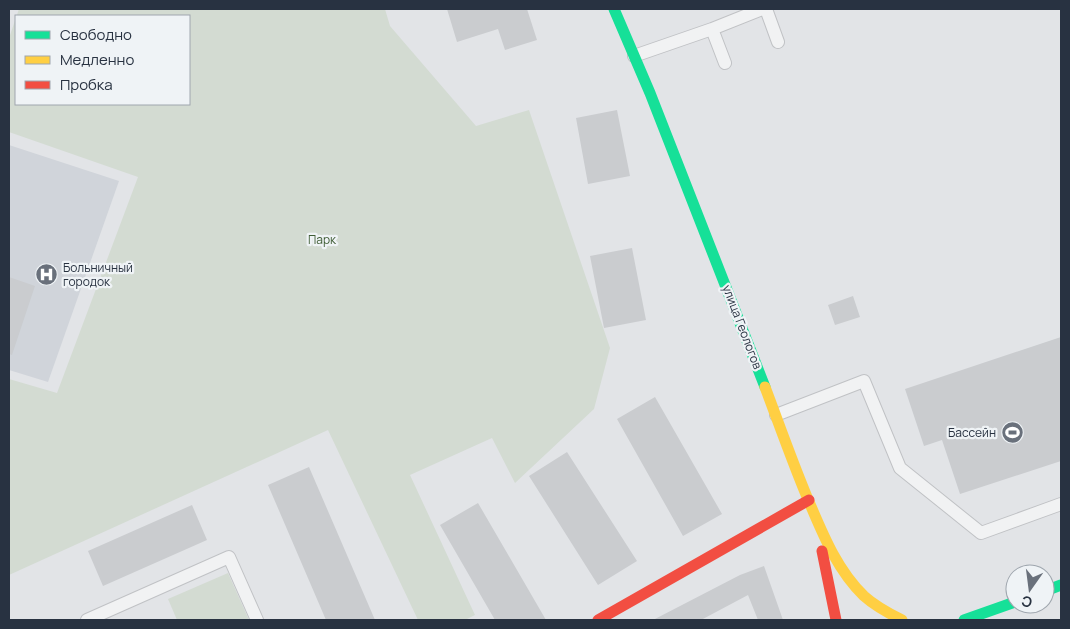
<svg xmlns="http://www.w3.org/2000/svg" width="1070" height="629" viewBox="0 0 1070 629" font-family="Manrope,sans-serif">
<rect width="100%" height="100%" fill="#e2e4e7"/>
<path fill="#d0d4da" d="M9 145 119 181 48 382 9 370Z"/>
<path fill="#d3dbd2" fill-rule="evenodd" d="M19 9H385L390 26 476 126 529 110 610 348 594 409 515 483 492 438 410 475 475 615 465 620H418L328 430 9 575V379L57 393 138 177 9 132V38ZM16 16H189V104H16Z
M228 573 249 620H177L168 599Z"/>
<path fill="#cacccf" d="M447 9H527L537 40 505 50 498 29 457 42Z
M617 110 630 176 588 184 576 118Z
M632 248 646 320 604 328 590 256Z
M9 277 35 286 12 355 9 354Z
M853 296 860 317 835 325 828 305Z
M1061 337V461L960 494 942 440 924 446 905 389Z
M655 397 722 514 683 536 617 419Z
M567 452 637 561 598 585 529 476Z
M309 467 375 620H326L268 485Z
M478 503 546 620H495L440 525Z
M192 505 207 540 103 586 88 551Z
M764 566 783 620H758L748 595 701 620H653L740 575Z"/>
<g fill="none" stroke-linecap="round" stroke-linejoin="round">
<defs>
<path id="lane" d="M766 9 778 42
M712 29 725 63
M634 56 712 29 762 9
M776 415 864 381 900 468 981 533 1061 504
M87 620 229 557 257 620"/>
</defs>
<use href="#lane" stroke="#c0c2c5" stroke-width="14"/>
<use href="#lane" stroke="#f1f2f3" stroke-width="12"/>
<path stroke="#16e098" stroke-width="11" d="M614 9 650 93 765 387
M1045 591 1061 585
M964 620 1015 602"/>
<path stroke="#ffcf43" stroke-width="11" d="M765 387C779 424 792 461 807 497 822 532 836 569 864 596 875 606 888 613 902 620"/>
<path stroke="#f24e42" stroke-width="11" d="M822 551 836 620
M598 620 809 500"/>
</g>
<defs>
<symbol id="hospital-disc" viewBox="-11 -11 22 22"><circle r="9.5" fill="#69707b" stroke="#eff3f6"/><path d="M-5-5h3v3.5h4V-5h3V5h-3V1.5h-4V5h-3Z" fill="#fff"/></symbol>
<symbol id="stadium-disc" viewBox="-11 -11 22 22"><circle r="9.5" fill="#69707b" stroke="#eff3f6"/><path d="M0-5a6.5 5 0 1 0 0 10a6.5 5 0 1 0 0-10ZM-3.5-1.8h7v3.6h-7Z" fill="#fff"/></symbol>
</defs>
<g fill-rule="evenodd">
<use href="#hospital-disc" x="34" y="262" width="25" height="25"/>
<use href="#stadium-disc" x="1000" y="420" width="25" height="25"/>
</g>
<g text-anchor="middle" stroke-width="4.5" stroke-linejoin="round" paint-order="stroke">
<g font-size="12" fill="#3f5d35" stroke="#eff3f6">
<text x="322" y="244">Парк</text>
</g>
<g font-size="12" fill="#283241" stroke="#eff3f6" text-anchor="start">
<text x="63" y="272">Больничный<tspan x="63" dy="14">городок</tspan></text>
<text x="996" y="437" text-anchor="end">Бассейн</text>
</g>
<g font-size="12" fill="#283241" stroke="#eff3f6">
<text transform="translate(742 327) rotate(69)" y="4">улица Геологов</text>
</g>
</g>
<rect width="1070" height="629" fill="none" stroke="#283241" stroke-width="20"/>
<rect x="15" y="15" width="175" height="90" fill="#eff3f6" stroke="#9fa6ae"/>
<rect x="25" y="31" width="25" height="8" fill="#16e098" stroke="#9fa6ae"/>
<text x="60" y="40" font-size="15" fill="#283241">Свободно</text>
<rect x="25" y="56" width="25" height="8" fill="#ffcf43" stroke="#9fa6ae"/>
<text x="60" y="65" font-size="15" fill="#283241">Медленно</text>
<rect x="25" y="81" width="25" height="8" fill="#f24e42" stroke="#9fa6ae"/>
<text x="60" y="90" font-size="15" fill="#283241">Пробка</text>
<g transform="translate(1030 589) rotate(194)"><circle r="24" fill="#eff3f6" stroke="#9fa6ae"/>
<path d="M0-4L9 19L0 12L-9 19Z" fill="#69707b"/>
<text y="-8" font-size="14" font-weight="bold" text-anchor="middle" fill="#283241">С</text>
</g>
</svg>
